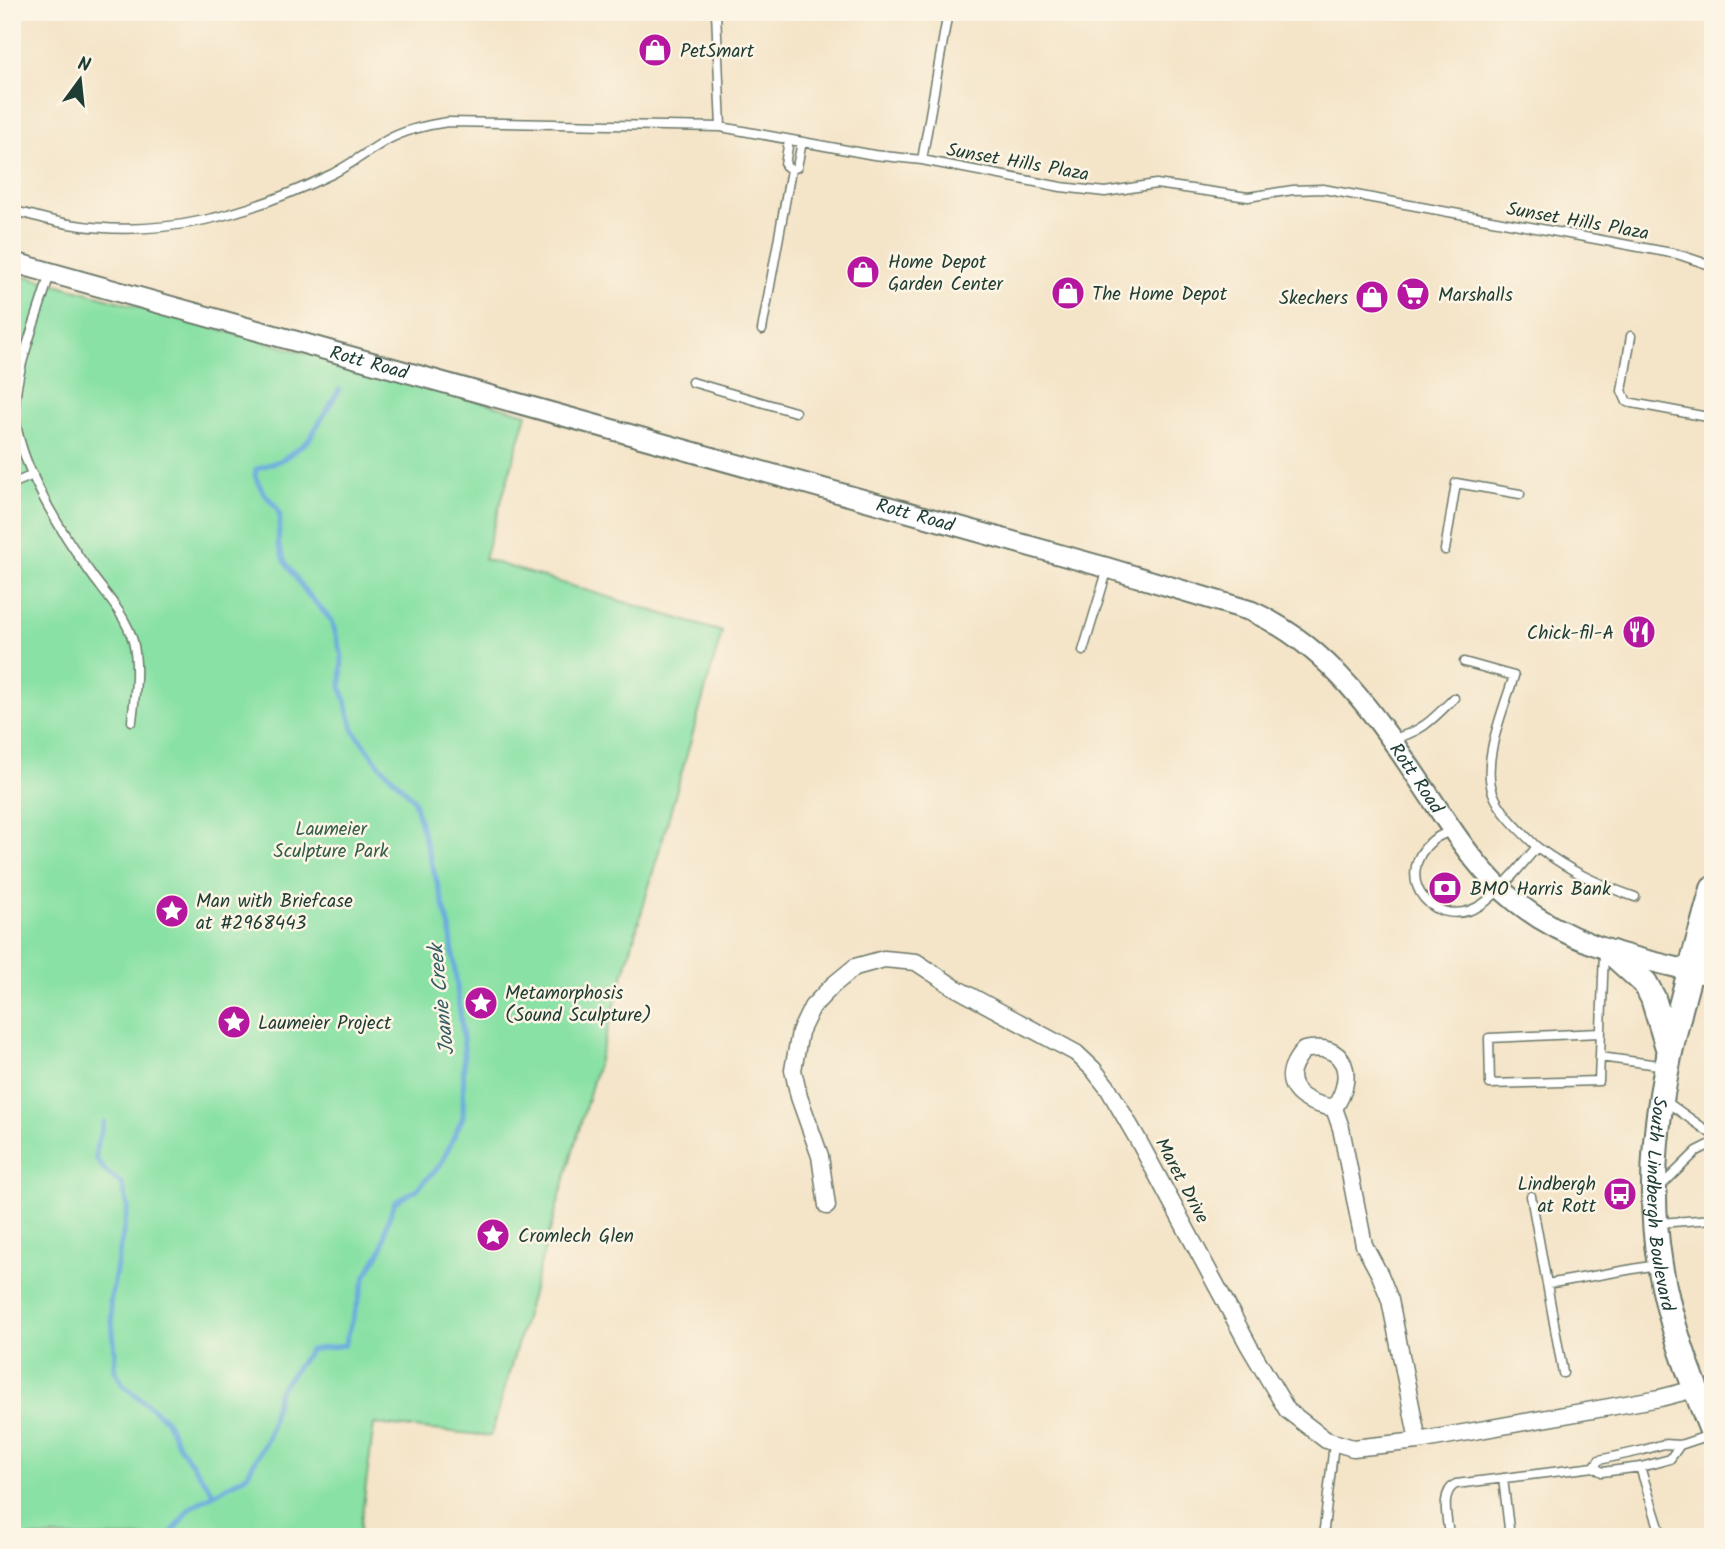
<svg xmlns="http://www.w3.org/2000/svg" width="1725" height="1549" viewBox="0 0 1725 1549" font-family="Kalam,sans-serif">
<rect width="100%" height="100%" fill="#fcf5e5"/>
<filter id="ink" filterUnits="userSpaceOnUse"><feTurbulence type="fractalNoise" baseFrequency=".0143" numOctaves="2"/><feDisplacementMap in="SourceGraphic" scale="14" xChannelSelector="R" yChannelSelector="G"/><feConvolveMatrix kernelMatrix="1 2 1 2 8 2 1 2 1" color-interpolation-filters="sRGB"/></filter>
<filter id="wash" filterUnits="userSpaceOnUse"><feTurbulence type="fractalNoise" baseFrequency=".00686" numOctaves="4" result="noise"/><feDisplacementMap in="SourceGraphic" scale="28" xChannelSelector="R" yChannelSelector="G"/><feGaussianBlur stdDeviation="1.57" result="paint"/><feColorMatrix in="noise" values="0 0 0 0 0 0 0 0 0 0 0 0 0 0 0 0 0 1.4 0 .05"/><feComposite in="paint" operator="in"/></filter>
<g filter="url(#wash)">
<rect width="100%" height="100%" fill="#f4e4c8"/>
<path fill="#89e1a5" stroke="#548f6c" stroke-width="2" d="M12 272 527 414 484 559 722 632 491 1436 374 1424 359 1537H12Z"/>
<g fill="none" stroke-linecap="round" stroke-linejoin="round">
<path stroke="#6babde" stroke-width="5" d="M104 1122 96 1148V1159L106 1172 122 1184 128 1207 110 1303 115 1351 114 1368 123 1385 165 1419 179 1446 214 1494
M169 1537 190 1508 247 1475 268 1437 278 1392 310 1350 345 1345 366 1275 382 1249 387 1223 395 1202 416 1190 441 1164 463 1117 464 1047 450 928 413 798 380 765 354 731 341 686 342 657 332 621 305 591 285 562 278 544 280 517 277 508 263 492 255 476 256 469 282 460 308 441 339 390"/>
</g>
</g>
<g filter="url(#ink)">
<g fill="none" stroke-linecap="round" stroke-linejoin="round">
<defs>
<path id="service" d="M716 12 721 127 874 155 922 160 1061 187 1105 192 1156 184 1248 197 1293 190 1323 189 1677 254 1713 266
M789 140 785 165 791 170 797 167 802 142
M922 160 948 12
M12 210C31 215 50 221 69 224 163 240 249 214 332 174 351 164 368 151 387 140 405 130 427 125 448 122L721 127
M50 273C39 314 14 370 15 412 17 463 64 537 94 578 109 598 126 617 133 641 139 666 135 696 132 721
M762 330 791 170
M1631 336 1622 391 1627 402 1713 418
M692 382 795 412
M12 484 33 475
M1445 550 1456 483 1520 494
M1083 651 1108 568
M1391 739C1421 733 1433 719 1454 698
M1453 830C1446 833 1438 836 1433 840 1388 878 1437 936 1484 903 1504 888 1521 865 1537 847 1522 832 1501 814 1493 793 1481 761 1504 708 1514 676L1464 662
M1537 847C1572 872 1595 883 1635 897
M1600 1033 1489 1038 1490 1084 1599 1081 1604 952
M1600 1057 1666 1066
M1664 1100 1713 1135
M1659 1188 1697 1151 1713 1143
M1531 1196 1547 1284 1656 1265
M1659 1223 1713 1219
M1547 1284 1563 1373
M1594 1467 1599 1460 1640 1451 1664 1444 1680 1445 1710 1435
M1640 1467 1662 1537
M1503 1478 1510 1537
M1323 1537 1334 1444
M1449 1537C1448 1520 1439 1493 1456 1484L1594 1467 1602 1472 1641 1467 1670 1459 1680 1445"/>
<path id="minor" d="M1334 1108C1299 1102 1275 1083 1304 1050 1347 1041 1356 1077 1334 1108L1341 1128 1364 1245 1380 1275 1390 1300 1418 1441
M827 1206 820 1156 799 1097 793 1070 800 1032 812 1007 833 985 855 967 884 959 916 962 954 987 1076 1053 1093 1069 1108 1088 1137 1138 1249 1346 1287 1410 1326 1440 1353 1448 1418 1441 1660 1398 1695 1389"/>
<g id="tertiary">
<path id="s1" d="M12 262 1108 568 1251 611C1336 649 1385 730 1435 804 1458 839 1483 876 1516 902 1577 950 1640 958 1713 976"/>
</g>
<g id="primary">
<path id="s2" d="M1713 889C1679 1013 1638 1134 1660 1265 1669 1323 1691 1378 1713 1433"/>
<path d="M1612 953 1645 983 1653 998 1669 1051"/>
</g>
</defs>
<use href="#service" stroke="#6a7768" stroke-width="11"/>
<use href="#minor" stroke="#6a7768" stroke-width="19"/>
<use href="#tertiary" stroke="#6a7768" stroke-width="23"/>
<use href="#primary" stroke="#6a7768" stroke-width="28"/>
<use href="#service" stroke="#fff" stroke-width="8"/>
<use href="#minor" stroke="#fff" stroke-width="16"/>
<use href="#tertiary" stroke="#fff" stroke-width="19"/>
<use href="#primary" stroke="#fff" stroke-width="24"/>
</g>
</g>
<defs>
<symbol id="shop-disc" viewBox="-11 -11 22 22"><circle r="9.5" fill="#b5179e" stroke="#fcf5e5"/><path d="M-5-2.5h2.3a2.7 3.5 0 0 1 5.4 0H5L5.5 6h-11ZM-1.5-2.5h3a1.5 2.3 0 0 0-3 0Z" fill="#fff"/></symbol>
<symbol id="supermarket-disc" viewBox="-11 -11 22 22"><circle r="9.5" fill="#b5179e" stroke="#fcf5e5"/><path d="M-6-5.5h2.5l.6 2H6L4.5 2H-2.5L-4.4-4H-6ZM-1.5 3.2a1.3 1.3 0 1 0 .1 0ZM3 3.2a1.3 1.3 0 1 0 .1 0Z" fill="#fff"/></symbol>
<symbol id="restaurant-disc" viewBox="-11 -11 22 22"><circle r="9.5" fill="#b5179e" stroke="#fcf5e5"/><path d="M-5-6h1v4h1v-4h1v4h1v-4h1v5L-1.5 .5V6h-2V.5L-5-1ZM5-6V6H3V1.5H1.5Q1.5-4 5-6Z" fill="#fff"/></symbol>
<symbol id="bank-disc" viewBox="-11 -11 22 22"><circle r="9.5" fill="#b5179e" stroke="#fcf5e5"/><path d="M-6-4H6V4H-6ZM0-2.3a2.3 2.3 0 1 0 0 4.6a2.3 2.3 0 1 0 0-4.6Z" fill="#fff"/></symbol>
<symbol id="sight-disc" viewBox="-11 -11 22 22"><circle r="9.5" fill="#b5179e" stroke="#fcf5e5"/><path d="M0-6L1.8-2.2L6-1.7L2.9 1.2L3.7 5.4L0 3.3L-3.7 5.4L-2.9 1.2L-6-1.7L-1.8-2.2Z" fill="#fff"/></symbol>
<symbol id="bus-disc" viewBox="-11 -11 22 22"><circle r="9.5" fill="#b5179e" stroke="#fcf5e5"/><path d="M-5-6H5V4H4V6H2V4H-2V6H-4V4H-5ZM-3.5-4V0h7V-4ZM-3.5 1.2v1.5H-2V1.2ZM2 1.2v1.5H3.5V1.2Z" fill="#fff"/></symbol>
</defs>
<g fill-rule="evenodd">
<use href="#shop-disc" x="636" y="31" width="38" height="38"/>
<use href="#shop-disc" x="844" y="253" width="38" height="38"/>
<use href="#shop-disc" x="1049" y="274" width="38" height="38"/>
<use href="#supermarket-disc" x="1394" y="275" width="38" height="38"/>
<use href="#shop-disc" x="1353" y="278" width="38" height="38"/>
<use href="#restaurant-disc" x="1620" y="613" width="38" height="38"/>
<use href="#bank-disc" x="1426" y="869" width="38" height="38"/>
<use href="#sight-disc" x="153" y="892" width="38" height="38"/>
<use href="#sight-disc" x="462" y="984" width="38" height="38"/>
<use href="#sight-disc" x="215" y="1003" width="38" height="38"/>
<use href="#bus-disc" x="1601" y="1175" width="38" height="38"/>
<use href="#sight-disc" x="474" y="1216" width="38" height="38"/>
</g>
<g text-anchor="middle" stroke-width="5" stroke-linejoin="round" paint-order="stroke">
<g font-size="19" fill="#1f3d34" stroke="#fcf5e5" text-anchor="start">
<text x="680" y="57">PetSmart</text>
<text x="888" y="268">Home Depot<tspan x="888" dy="22">Garden Center</tspan></text>
<text x="1092" y="300">The Home Depot</text>
<text x="1438" y="301">Marshalls</text>
<text x="1348" y="304" text-anchor="end">Skechers</text>
<text x="1614" y="639" text-anchor="end">Chick-fil-A</text>
<text x="1470" y="895">BMO Harris Bank</text>
<text x="196" y="907">Man with Briefcase<tspan x="196" dy="22">at #2968443</tspan></text>
<text x="505" y="999">Metamorphosis<tspan x="505" dy="22">(Sound Sculpture)</tspan></text>
<text x="258" y="1029">Laumeier Project</text>
<text x="1596" y="1190" text-anchor="end">Lindbergh<tspan x="1596" dy="22">at Rott</tspan></text>
<text x="518" y="1242">Cromlech Glen</text>
</g>
<g font-size="19" fill="#1f3d34" stroke="#fcf5e5">
<text transform="translate(1018 161) rotate(10)" y="7">Sunset Hills Plaza</text>
<text transform="translate(1578 220) rotate(10)" y="7">Sunset Hills Plaza</text>
<text dy="7" stroke="none"><textPath href="#s1" startOffset="371">Rott Road</textPath></text>
<text dy="7" stroke="none"><textPath href="#s1" startOffset="938">Rott Road</textPath></text>
<text dy="7" stroke="none"><textPath href="#s1" startOffset="1526">Rott Road</textPath></text>
<text transform="translate(1183 1180) rotate(62)" y="7">Maret Drive</text>
<text dy="7" stroke="none"><textPath href="#s2" startOffset="322">South Lindbergh Boulevard</textPath></text>
</g>
<g font-size="19" fill="#345e4b" stroke="#fcf5e5">
<text x="331" y="835">Laumeier<tspan x="331" dy="22">Sculpture Park</tspan></text>
</g>
<g font-size="21" font-style="italic" fill="#365e67" stroke="#fcf5e5">
<text transform="translate(441 1000) rotate(-96)" y="7">Joanie Creek</text>
</g>
</g>
<rect width="1725" height="1549" fill="none" stroke="#fcf5e5" stroke-width="42"/>
<g transform="translate(80 80) rotate(15)" stroke="#fcf5e5" stroke-width="5" paint-order="stroke">
<path d="M0-5L12 26L0 18L-12 26Z" fill="#1f3d34"/>
<text y="-10" font-size="19" font-weight="bold" text-anchor="middle" fill="#1f3d34">N</text>
</g>
</svg>
